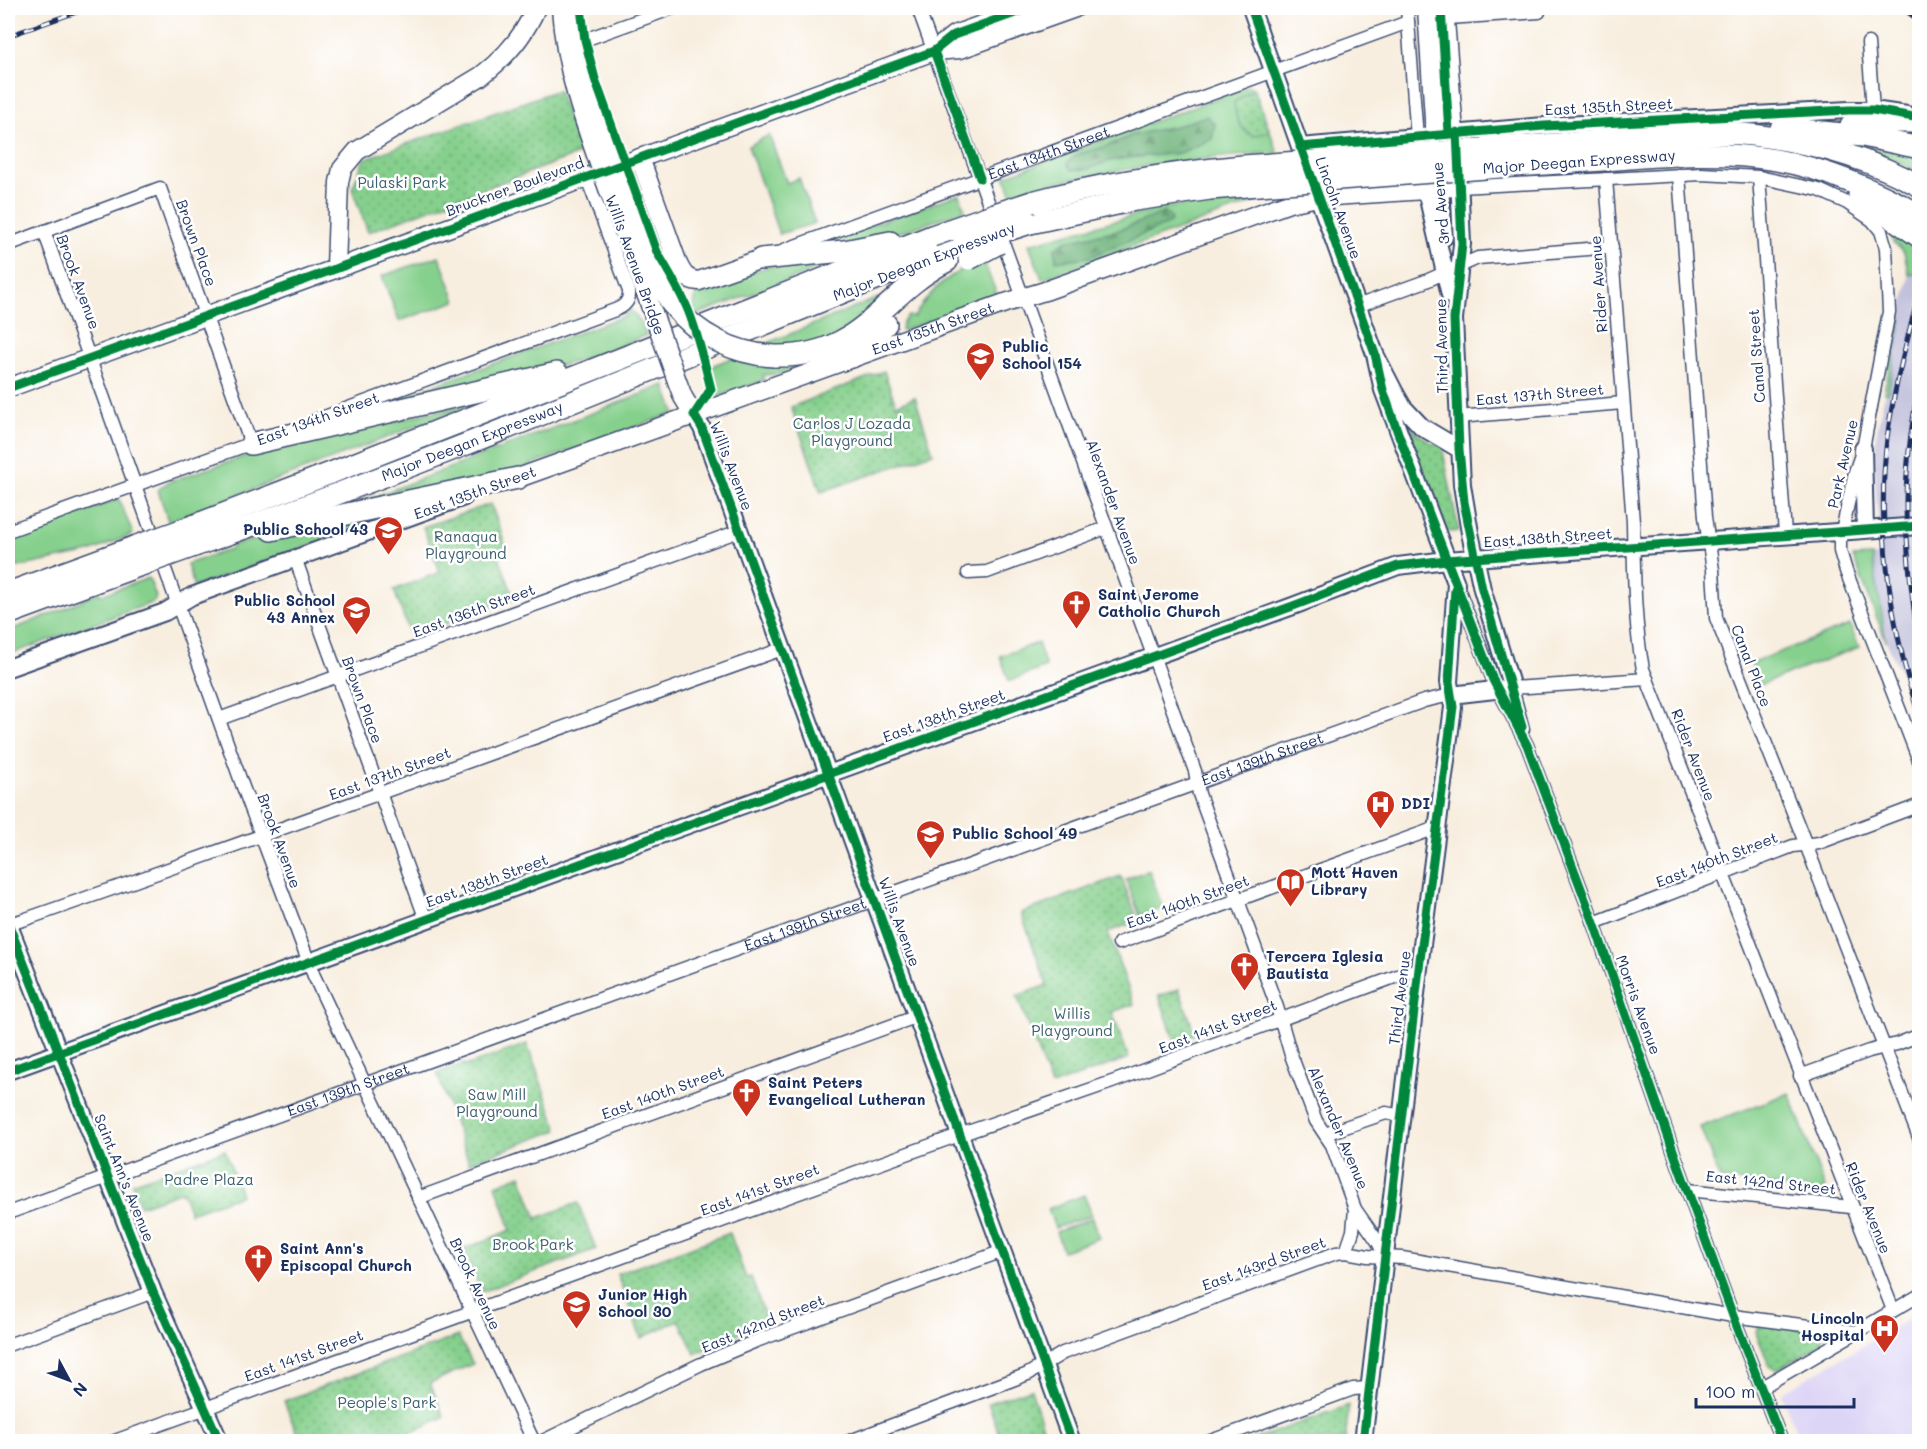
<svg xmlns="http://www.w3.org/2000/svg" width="1927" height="1449" viewBox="0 0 1927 1449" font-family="Mali,sans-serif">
<defs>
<pattern id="forest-firs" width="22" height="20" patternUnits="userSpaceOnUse" patternTransform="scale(1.5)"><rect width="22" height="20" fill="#6cb278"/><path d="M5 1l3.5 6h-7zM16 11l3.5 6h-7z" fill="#589166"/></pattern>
<pattern id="park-dots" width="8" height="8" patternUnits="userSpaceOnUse" patternTransform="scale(1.5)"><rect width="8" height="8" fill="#86d08d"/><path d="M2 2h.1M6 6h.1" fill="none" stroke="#6da976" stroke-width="1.8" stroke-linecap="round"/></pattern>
</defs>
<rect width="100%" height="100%" fill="#fff"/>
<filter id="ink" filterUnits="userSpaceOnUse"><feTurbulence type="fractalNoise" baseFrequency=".0167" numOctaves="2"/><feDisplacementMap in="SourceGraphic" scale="12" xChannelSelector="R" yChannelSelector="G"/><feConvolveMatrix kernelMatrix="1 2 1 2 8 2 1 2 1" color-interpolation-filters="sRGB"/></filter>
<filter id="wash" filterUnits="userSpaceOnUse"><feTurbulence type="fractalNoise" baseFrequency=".008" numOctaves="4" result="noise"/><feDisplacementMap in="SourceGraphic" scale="24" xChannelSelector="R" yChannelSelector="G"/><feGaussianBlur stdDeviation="1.35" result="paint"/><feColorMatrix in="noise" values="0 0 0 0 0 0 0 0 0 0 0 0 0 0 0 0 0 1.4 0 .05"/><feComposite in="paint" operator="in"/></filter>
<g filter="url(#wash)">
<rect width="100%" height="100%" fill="#f8eedf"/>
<path fill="#ddd5f6" d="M1919 1313V1441H1800L1781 1393Z"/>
<path fill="#c2c1dc" d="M1919 273V730L1901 674 1886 641 1872 556H1881L1875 482 1876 436 1885 393 1888 392 1909 275Z"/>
<path fill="#86d08d" stroke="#508076" stroke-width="1.5" d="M1249 86 1254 89 1278 153C1218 156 1159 163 1101 174 1071 179 1041 184 1011 193L1005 176Z
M769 135 787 183 799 178 815 223 779 234 748 146Z
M1862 146 1907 154 1919 159V172Z
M959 194 965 210 911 229 860 243 817 244Z
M1255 196V202L1042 279 1029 244 1161 208Z
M1883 222 1900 233 1919 252V273L1909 275 1904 252 1893 242 1890 232Z
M439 256 456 301 399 321 382 276Z
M814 260 819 261 823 264 821 268 693 316 696 289 777 264 812 265Z
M983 260 998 297 901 331 902 323 908 316 914 317C929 290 954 270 983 260Z
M878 298 881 303 866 316 862 314 852 326 792 365 793 369 778 374 763 375 764 380 718 397 709 367Z
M630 309 642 324 646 335 596 356 515 378 358 413 624 316Z
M1899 316 1901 318V322L1888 392 1885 393 1884 392Z
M665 385 675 413 477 484 358 503Z
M483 400 205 508 168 521 158 490 168 482 252 454Z
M119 499 133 534 90 552 8 569V539Z
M406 511 194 587 187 564 231 549 233 545 278 534Z
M1872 556 1886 641 1853 557Z
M149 578 156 597 154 602 8 655V631L59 611 99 592 101 595Z
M1850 625 1859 647 1760 685 1751 663Z
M1038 643 1046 667 1009 681 1000 656Z
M1149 870 1163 908 1140 916 1126 879Z
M1789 1093 1825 1187 1821 1192 1720 1179 1700 1127Z
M1084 1195 1092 1215 1055 1228 1048 1209Z
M1092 1218 1099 1238 1063 1251 1056 1232Z"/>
<path fill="url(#forest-firs)" stroke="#44706b" stroke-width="1.5" d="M1206 116 1215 124 1212 139 1180 153 1127 158 1109 161 1089 169 1071 170 1067 163 1078 154 1105 147 1133 135 1176 126Z
M1165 212 1171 217 1170 223 1090 257 1056 261 1055 248 1066 241 1119 230Z"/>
<path fill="url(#park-dots)" stroke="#508076" stroke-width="1.5" d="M1254 89 1270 132 1253 136C1238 128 1236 119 1234 102Z
M558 90 581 153 368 232 352 189 364 159Z
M884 371 896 405 915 397 933 453 821 492 791 407Z
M1403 423 1432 443 1442 446 1459 532 1442 531Z
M491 504 506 547 497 551 514 598 411 637 394 590 440 572 423 527Z
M1121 876 1138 921 1108 932 1134 1004 1112 1012 1129 1058 1051 1086 1017 996 1047 985 1021 913Z
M1179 989 1195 1034 1175 1041 1159 996Z
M527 1044 558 1130 469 1163 437 1073 464 1064 466 1066Z
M225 1150 241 1195 190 1213 182 1191 140 1206 132 1183Z
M521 1175 537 1218 578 1203 596 1249 481 1292 464 1249 511 1230 496 1185Z
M730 1233 746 1278 751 1277 767 1322 749 1328 695 1354 679 1320 641 1338 617 1274Z
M1765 1324 1818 1331 1822 1335 1823 1343 1777 1370 1770 1367 1757 1335 1756 1331 1759 1326Z
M458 1336 473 1364 430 1383 444 1417 393 1441H300L284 1401Z
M1031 1389 1045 1434 1024 1441H1002L988 1403Z
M1349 1405 1345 1441H1250Z"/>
</g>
<g filter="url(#ink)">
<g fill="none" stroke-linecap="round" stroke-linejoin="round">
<defs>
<g id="street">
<path d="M918 8 994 218"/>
<path d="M1407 8 1417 138"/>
<path d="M1447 8 1457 132"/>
<path d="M1448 18 1539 12"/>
<path d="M1868 43 1873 110"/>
<path d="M573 44 673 8"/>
<path d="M1679 175 1705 517 1713 570 1716 618 1810 855 1920 1140"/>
<path d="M1759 177 1785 534"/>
<path d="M1606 179 1633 522C1634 569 1634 623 1643 669L1893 1310"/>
<path d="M1460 187 1701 174 1759 177 1819 190 1847 203 1872 220 1881 231 1886 248 1889 312 1863 449 1855 472 1840 540V551L1846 571 1920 763"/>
<path d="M44 231 243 787 314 976 534 1442"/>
<path d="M1001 237 1195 771 1199 794 1277 1007 1291 1055 1316 1121 1332 1145 1355 1209 1378 1242 1385 1257"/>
<path d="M8 245 160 188 251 444"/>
<path id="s1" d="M784 250 1408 22"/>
<path d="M1357 306 1426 281 1478 258 1612 247"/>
<path d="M1458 417 1623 403"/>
<path d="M316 420 615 310C624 307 630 301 629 291L587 178"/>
<path d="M8 531 255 442"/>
<path d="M295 558 426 920"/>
<path d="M968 573 987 572 1106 528"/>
<path d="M1458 588 1493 680 1527 745 1594 923 1675 1156 1733 1316 1782 1442"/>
<path d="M219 719 739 531"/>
<path d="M1523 729 1512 688 1647 679"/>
<path d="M1594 923 1793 846 1819 843 1920 805"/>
<path d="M8 924 23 920 132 882 782 649"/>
<path d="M1119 943 1436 828"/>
<path d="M1800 1076 1869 1051 1897 1044 1920 1035"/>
<path d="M1325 1134 1386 1113 1401 1116"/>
<path d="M1688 1190 1851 1207"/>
<path d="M418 1198 918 1016"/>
<path id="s2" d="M8 1213 1424 701 1451 695"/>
<path d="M1346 1252 1353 1231 1355 1209"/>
<path d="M8 1345 153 1292"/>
<path d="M1762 1387 1920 1295"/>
<path d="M112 1442 945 1140 1112 1082 1419 968"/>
<path d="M541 1442 701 1364 756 1341 1003 1251"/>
<path d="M847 1442 1028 1374 1063 1353 1336 1253 1346 1252 1368 1256 1402 1258 1733 1316 1856 1332"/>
<path d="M1208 1442 1353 1389 1369 1388"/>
</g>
<path id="secondary" d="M1251 8 1303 155
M1300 147 1544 126 1849 110H1873L1907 115
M1423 177 1450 295
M1314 185 1375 354 1395 393 1403 407 1422 427 1459 449
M1444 237 1440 189 1453 188
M694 415 702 428 1072 1442
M1863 449 1865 530
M8 668 165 612 192 596 464 497
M1451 695 1512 688 1482 589 1470 533 1462 485 1454 319 1462 244 1457 132
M8 923 153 1292 220 1442
M8 1071 1293 606 1398 566 1446 560 1920 526
M1363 1442 1420 960 1453 707 1449 682 1456 583 1383 390 1375 354"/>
<g id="primary">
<path d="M934 51 954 35 1029 8"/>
<path d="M640 158 678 264C683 275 687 280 699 281L761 259"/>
<path d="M610 194 658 327"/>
<path d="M336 268 339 182 342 169 357 151 481 76C506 57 524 36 536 8"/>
<path d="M677 381 683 397 694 415"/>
<path d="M8 388 934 51 960 49 1075 8"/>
<path id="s3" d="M518 478 1005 303 1045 291 1289 203 1318 197 1440 189 1435 135 1427 8"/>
</g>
<g id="highway">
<path d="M1851 126 1890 122H1920"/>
<path d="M1781 128 1863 136 1920 148"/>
<path d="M1483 149C1537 145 1590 142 1643 138 1680 136 1717 131 1753 135 1811 142 1868 158 1920 186"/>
<path d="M1486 168C1529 165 1573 162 1617 159 1670 155 1723 151 1776 160 1827 169 1874 190 1920 215"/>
<path d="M625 190 654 272 672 304"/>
<path d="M1859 195 1920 237"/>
<path d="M1032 202C1102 183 1171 173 1243 166"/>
<path d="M1030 223 1135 200 1210 189 1246 186"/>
<path d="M761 259 844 251 890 242"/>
<path d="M774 356C863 358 879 296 947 261"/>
<path d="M852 357 886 324"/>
<path d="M251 444 557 373"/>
<path d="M190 527 336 471 932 236"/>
<path d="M271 530 518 478"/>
<path id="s4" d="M197 545C456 454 708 345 963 244"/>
<path d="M8 593 134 547"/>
<path d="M8 614 141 565"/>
</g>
</defs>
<use href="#street" stroke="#3c4c71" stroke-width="15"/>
<use href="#secondary" stroke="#3c4c71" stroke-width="20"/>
<use href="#primary" stroke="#3c4c71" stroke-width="21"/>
<use href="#highway" stroke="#3c4c71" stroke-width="24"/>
<use href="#street" stroke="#fff" stroke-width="12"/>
<use href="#secondary" stroke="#fff" stroke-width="16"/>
<use href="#primary" stroke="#fff" stroke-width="18"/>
<use href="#highway" stroke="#fff" stroke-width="21"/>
<defs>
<path id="rail" d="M1902 8 1920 21
M8 36 88 8
M1920 290C1907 339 1894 388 1887 438 1876 533 1891 629 1920 719
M1920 377C1913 418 1906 460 1906 502 1906 551 1912 601 1920 650"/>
</defs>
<use href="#rail" stroke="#1b2f5e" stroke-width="5"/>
<use href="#rail" stroke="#fff" stroke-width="3" stroke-dasharray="9" stroke-linecap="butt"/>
<defs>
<path id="primary-bridge" d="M561 8C565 73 588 133 610 194
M658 327 677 381"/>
<path id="highway-bridge" d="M571 8 586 79 625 190
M1243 166 1483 149
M1246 186 1486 168
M932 236 995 214 1032 202
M963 244 1030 223
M969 259 999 243
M672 304C697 335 734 354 774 356
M134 547 190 527
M141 565 197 545"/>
</defs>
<use href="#primary-bridge" stroke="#3c4c71" stroke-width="21" stroke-linecap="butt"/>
<use href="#highway-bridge" stroke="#3c4c71" stroke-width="24" stroke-linecap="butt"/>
<use href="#primary-bridge" stroke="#fff" stroke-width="18"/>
<use href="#highway-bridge" stroke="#fff" stroke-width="21"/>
<defs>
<path id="cycleway" d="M581 8 585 40 595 79 657 252C669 273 682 293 690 315 699 339 705 365 711 389L694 415 702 428 1072 1442
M1251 8 1375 354 1383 390 1398 433 1493 680 1527 745 1594 923 1675 1156 1733 1316 1782 1442
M1441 8 1449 133
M934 51 980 178
M1457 132 1462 244 1454 319 1459 449 1464 502 1482 589 1522 727
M1300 147 1544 126 1849 110H1873L1920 118
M8 388 934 51 954 35 1029 8
M8 923 153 1292 220 1442
M8 1071 1293 606 1398 566 1446 560 1920 526
M1363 1442 1420 960 1453 707 1449 682 1455 589"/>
</defs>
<use href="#cycleway" stroke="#fff" stroke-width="13"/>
<use href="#cycleway" stroke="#00873e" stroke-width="9"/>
</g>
</g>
<defs>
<symbol id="school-pin" viewBox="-11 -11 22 30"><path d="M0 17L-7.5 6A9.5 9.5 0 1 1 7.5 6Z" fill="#c8321e" stroke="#fff"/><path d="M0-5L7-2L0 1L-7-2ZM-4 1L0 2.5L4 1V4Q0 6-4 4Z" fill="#fff"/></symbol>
<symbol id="church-pin" viewBox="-11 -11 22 30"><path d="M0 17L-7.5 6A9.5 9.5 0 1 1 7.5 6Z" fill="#c8321e" stroke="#fff"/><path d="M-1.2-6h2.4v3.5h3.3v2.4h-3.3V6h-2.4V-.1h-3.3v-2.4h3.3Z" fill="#fff"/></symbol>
<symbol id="hospital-pin" viewBox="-11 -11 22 30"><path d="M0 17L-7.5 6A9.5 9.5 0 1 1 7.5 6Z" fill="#c8321e" stroke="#fff"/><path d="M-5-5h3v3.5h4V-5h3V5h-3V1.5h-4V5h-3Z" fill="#fff"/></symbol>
<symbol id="library-pin" viewBox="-11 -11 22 30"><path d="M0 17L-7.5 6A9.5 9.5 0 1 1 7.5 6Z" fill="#c8321e" stroke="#fff"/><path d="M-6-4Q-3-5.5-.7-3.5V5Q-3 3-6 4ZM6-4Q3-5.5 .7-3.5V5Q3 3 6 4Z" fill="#fff"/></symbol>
</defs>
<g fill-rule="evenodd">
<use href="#school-pin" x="964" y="340" width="33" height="45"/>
<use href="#school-pin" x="372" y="514" width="33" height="45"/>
<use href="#church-pin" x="1060" y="588" width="33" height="45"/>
<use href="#school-pin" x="340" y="594" width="33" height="45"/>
<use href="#hospital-pin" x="1364" y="788" width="33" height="45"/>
<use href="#school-pin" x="914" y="818" width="33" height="45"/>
<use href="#library-pin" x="1274" y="866" width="33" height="45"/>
<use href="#church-pin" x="1228" y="950" width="33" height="45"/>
<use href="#church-pin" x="730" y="1076" width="33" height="45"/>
<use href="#church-pin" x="242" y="1242" width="33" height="45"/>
<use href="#school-pin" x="560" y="1288" width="33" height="45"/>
<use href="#hospital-pin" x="1868" y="1312" width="33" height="45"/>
</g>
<g text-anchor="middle" stroke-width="5" stroke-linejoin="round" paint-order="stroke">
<g font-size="15" fill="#1b2f5e" stroke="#fff">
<text transform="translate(1609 107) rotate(-3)" y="5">East 135th Street</text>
<text dy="5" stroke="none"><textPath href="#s1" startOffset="282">East 134th Street</textPath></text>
<text transform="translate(1579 162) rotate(-4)" y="5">Major Deegan Expressway</text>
<text transform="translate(515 187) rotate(-20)" y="5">Bruckner Boulevard</text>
<text transform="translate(1441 203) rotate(-95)" y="5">3rd Avenue</text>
<text transform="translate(1338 208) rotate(70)" y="5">Lincoln Avenue</text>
<text transform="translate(196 243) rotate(70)" y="5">Brown Place</text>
<text transform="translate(924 262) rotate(-21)" y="5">Major Deegan Expressway</text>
<text transform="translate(635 265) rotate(70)" y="5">Willis Avenue Bridge</text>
<text transform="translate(78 282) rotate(70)" y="5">Brook Avenue</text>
<text transform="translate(1599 284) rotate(-94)" y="5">Rider Avenue</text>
<text dy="5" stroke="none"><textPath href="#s3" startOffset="441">East 135th Street</textPath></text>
<text transform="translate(1442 346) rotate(-91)" y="5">Third Avenue</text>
<text transform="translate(1757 356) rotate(-94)" y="5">Canal Street</text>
<text transform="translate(1540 395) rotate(-5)" y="5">East 137th Street</text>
<text transform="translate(318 419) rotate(-20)" y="5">East 134th Street</text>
<text dy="5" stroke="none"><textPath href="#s4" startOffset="294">Major Deegan Expressway</textPath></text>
<text transform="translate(1843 464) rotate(-77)" y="5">Park Avenue</text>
<text transform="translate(731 466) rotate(69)" y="5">Willis Avenue</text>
<text transform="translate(475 493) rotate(-20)" y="5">East 135th Street</text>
<text transform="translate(1113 502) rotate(70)" y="5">Alexander Avenue</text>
<text transform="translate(1548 538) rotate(-4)" y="5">East 138th Street</text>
<text transform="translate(474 611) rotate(-20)" y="5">East 136th Street</text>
<text transform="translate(1751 666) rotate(69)" y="5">Canal Place</text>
<text transform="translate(362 700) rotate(70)" y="5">Brown Place</text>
<text transform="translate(944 716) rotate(-20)" y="5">East 138th Street</text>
<text transform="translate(1693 755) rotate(69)" y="5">Rider Avenue</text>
<text dy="5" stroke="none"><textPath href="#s2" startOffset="1334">East 139th Street</textPath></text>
<text transform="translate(390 774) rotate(-20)" y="5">East 137th Street</text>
<text transform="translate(279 841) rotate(70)" y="5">Brook Avenue</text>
<text transform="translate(1717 860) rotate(-21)" y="5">East 140th Street</text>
<text transform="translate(487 881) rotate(-20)" y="5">East 138th Street</text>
<text transform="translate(1188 902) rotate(-20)" y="5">East 140th Street</text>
<text transform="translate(899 922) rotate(70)" y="5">Willis Avenue</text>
<text dy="5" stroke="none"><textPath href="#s2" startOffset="848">East 139th Street</textPath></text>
<text transform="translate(1400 998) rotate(-83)" y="5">Third Avenue</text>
<text transform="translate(1638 1005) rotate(70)" y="5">Morris Avenue</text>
<text transform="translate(1218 1027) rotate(-21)" y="5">East 141st Street</text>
<text dy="5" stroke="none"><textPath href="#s2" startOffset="362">East 139th Street</textPath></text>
<text transform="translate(663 1093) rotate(-20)" y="5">East 140th Street</text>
<text transform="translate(1338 1128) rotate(67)" y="5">Alexander Avenue</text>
<text transform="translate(124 1178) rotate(68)" y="5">Saint Ann's Avenue</text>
<text transform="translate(1771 1183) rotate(6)" y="5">East 142nd Street</text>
<text transform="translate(760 1190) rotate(-20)" y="5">East 141st Street</text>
<text transform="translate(1868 1208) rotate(68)" y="5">Rider Avenue</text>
<text transform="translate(1264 1264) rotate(-20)" y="5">East 143rd Street</text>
<text transform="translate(475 1284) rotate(65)" y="5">Brook Avenue</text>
<text transform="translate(763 1324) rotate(-22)" y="5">East 142nd Street</text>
<text transform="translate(304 1356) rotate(-20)" y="5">East 141st Street</text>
</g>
<g font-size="15" fill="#3b5f6c" stroke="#fff">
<text x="402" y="188">Pulaski Park</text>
<text x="852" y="429">Carlos J Lozada<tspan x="852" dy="17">Playground</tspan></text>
<text x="466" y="542">Ranaqua<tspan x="466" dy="17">Playground</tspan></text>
<text x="1072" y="1019">Willis<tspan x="1072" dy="17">Playground</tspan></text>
<text x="497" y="1100">Saw Mill<tspan x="497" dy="17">Playground</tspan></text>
<text x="209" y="1185">Padre Plaza</text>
<text x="533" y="1250">Brook Park</text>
<text x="387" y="1408">People's Park</text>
</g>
<g font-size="15" font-weight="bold" fill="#1b2f5e" stroke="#fff" text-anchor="start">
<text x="1002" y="352">Public<tspan x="1002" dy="17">School 154</tspan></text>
<text x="368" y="535" text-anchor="end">Public School 43</text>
<text x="1098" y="600">Saint Jerome<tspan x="1098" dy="17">Catholic Church</tspan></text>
<text x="335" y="606" text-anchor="end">Public School<tspan x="335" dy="17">43 Annex</tspan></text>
<text x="1401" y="809">DDI</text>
<text x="952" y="839">Public School 49</text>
<text x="1311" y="878">Mott Haven<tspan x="1311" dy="17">Library</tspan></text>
<text x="1266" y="962">Tercera Iglesia<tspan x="1266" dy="17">Bautista</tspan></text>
<text x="768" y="1088">Saint Peters<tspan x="768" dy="17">Evangelical Lutheran</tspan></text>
<text x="280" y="1254">Saint Ann's<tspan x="280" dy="17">Episcopal Church</tspan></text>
<text x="598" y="1300">Junior High<tspan x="598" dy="17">School 30</tspan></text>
<text x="1864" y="1324" text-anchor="end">Lincoln<tspan x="1864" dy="17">Hospital</tspan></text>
</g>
</g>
<rect width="1927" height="1449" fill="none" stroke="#fff" stroke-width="30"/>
<g transform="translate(69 1380) rotate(131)" stroke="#ffffff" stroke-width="4.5" paint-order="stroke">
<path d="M0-4.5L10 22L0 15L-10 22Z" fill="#1b2f5e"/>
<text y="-9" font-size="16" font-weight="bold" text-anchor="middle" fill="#1b2f5e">N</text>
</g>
<path d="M1696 1398v9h158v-9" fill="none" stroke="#1b2f5e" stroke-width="3"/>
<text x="1705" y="1398" font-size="18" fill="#1b2f5e" stroke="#ffffff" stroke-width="4.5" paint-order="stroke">100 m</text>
</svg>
